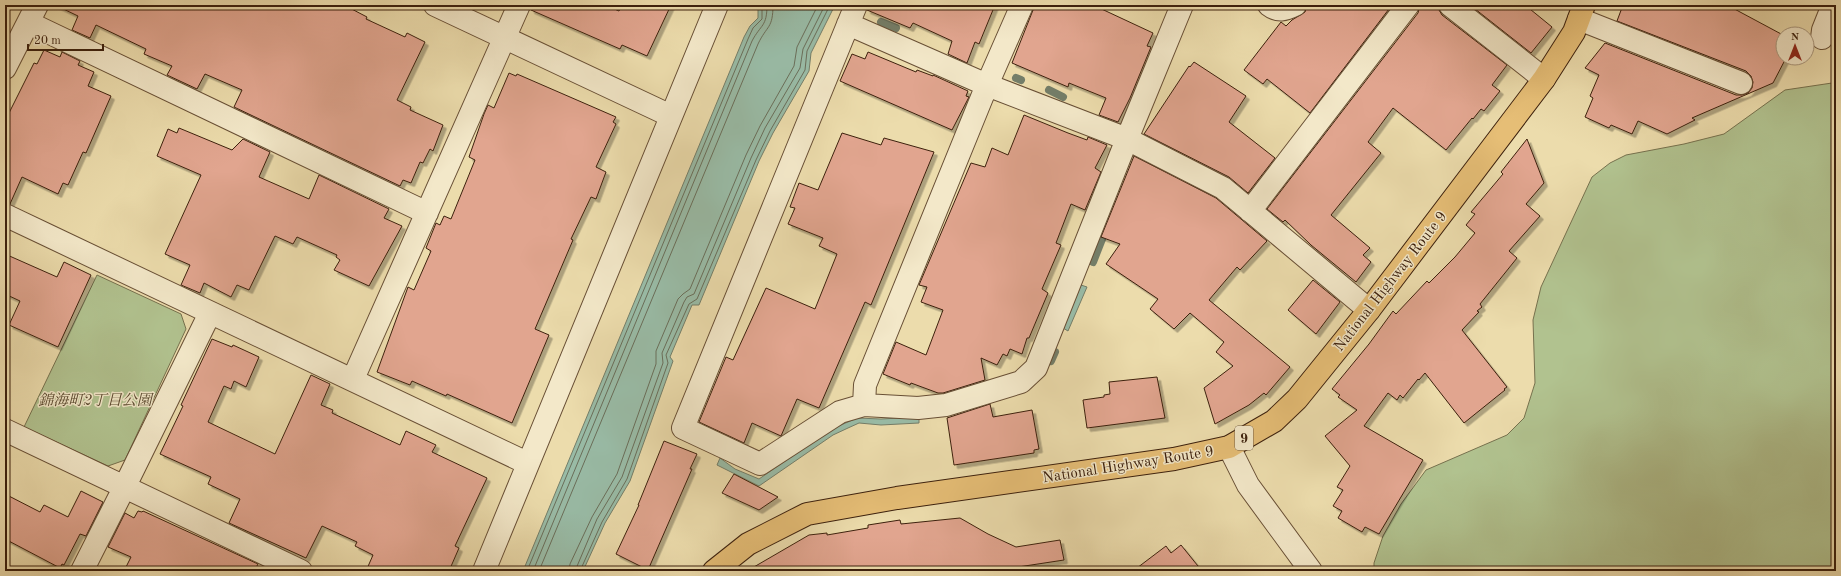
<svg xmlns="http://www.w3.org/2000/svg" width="1841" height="576" viewBox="0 0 1841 576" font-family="'Old Standard TT','Noto Serif JP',serif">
<defs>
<filter id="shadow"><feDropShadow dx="3.5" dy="3.5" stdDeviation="0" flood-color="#0004"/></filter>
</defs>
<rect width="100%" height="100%" fill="#ecdcac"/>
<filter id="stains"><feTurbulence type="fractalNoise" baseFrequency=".005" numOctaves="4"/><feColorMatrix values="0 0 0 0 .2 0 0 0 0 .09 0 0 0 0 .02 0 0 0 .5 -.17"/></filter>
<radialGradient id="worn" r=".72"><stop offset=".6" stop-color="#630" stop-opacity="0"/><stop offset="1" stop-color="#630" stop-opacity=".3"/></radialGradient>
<path fill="#b1c28f" stroke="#76714e" d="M1832 83H1836V571H1374V563L1383 536 1401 504 1426 470 1507 435 1524 418 1535 383 1533 320 1541 287 1592 177 1610 163 1626 155 1684 144 1724 134 1785 90Z
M97 275 181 314 186 329 125 460 108 466 24 427Z"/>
<path fill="#99bca7" stroke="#747e69" d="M758 5H835L811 53 809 71 773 133 759 161 699 305H692L670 357 673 361 630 481 605 523 583 571H523L744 37 750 26 758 18Z
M1081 285 1087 287 1068 331 1063 328Z
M919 417V423L881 425 859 423 848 428 833 435 759 486 717 465 720 458 735 469 759 479 832 429 857 418 881 419Z"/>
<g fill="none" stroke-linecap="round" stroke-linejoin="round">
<path stroke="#6a6e5a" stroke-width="1" d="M527 571 748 39 753 28 762 19V5
M533 571 752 41C761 24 767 27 767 5
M539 571 758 44C767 25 773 29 773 5
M569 571 570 564 592 517 617 474 656 364V351L678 299 683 294 690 289 746 155 760 126 794 66 797 47 818 5
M575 571 597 519 622 477 663 363 662 353 684 302 687 297 694 294 751 158 765 128 800 68 803 49 825 5
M580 571 602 522 627 479 668 363 666 355 689 304 697 299 756 160 770 131 805 70 807 51 830 5"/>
<path stroke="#747e69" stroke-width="8" d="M881 22 896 28
M1016 78 1021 80
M1049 90 1063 97
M1093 262 1102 239
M1051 361 1055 352"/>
</g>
<path fill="#e1a58f" stroke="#3c200d" filter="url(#shadow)" d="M55 5H344L367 17 366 19 405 37 407 33 425 42 397 100 411 107 410 110 443 125 433 151 430 149 423 163 420 162 411 183 403 180 400 186 234 107 242 90 205 74 197 89 167 75 172 66 144 54 146 49 96 25 90 38 72 30 78 16Z
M531 5H605L619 11 622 5H671L647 56 622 45 620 49 531 10Z
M868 5H995L979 44 975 42 967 63 948 54 952 41 913 23 910 28 867 10Z
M1035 5H1093L1153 33 1147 46 1151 47 1130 98 1118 122 1099 115 1106 98 1069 83 1068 87 1012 63Z
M1307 5H1392L1310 113 1267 79 1263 84 1244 70 1281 22 1286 26 1292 20 1305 12Z
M1420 5H1438L1439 10 1442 15 1507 65 1492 85 1500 91 1484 111 1481 109 1473 119 1472 118 1446 150 1393 108 1368 142 1381 153 1331 215 1370 248 1363 255 1371 262 1356 282 1311 245 1285 220 1283 222 1267 209 1418 13Z
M1470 5H1525L1552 27 1531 53Z
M1623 5H1727L1783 35 1777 45 1783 46V58H1786L1773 83 1692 118 1695 120 1667 134 1638 121 1632 134 1611 125 1609 128 1585 117 1593 98 1590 96 1599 75 1585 68 1605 43 1736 95H1742L1748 93 1752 88 1753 82 1751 76 1746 71 1617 21Z
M44 50 60 57 62 52 80 61 78 65 94 72 88 86 111 96 86 153 83 152 68 185 63 183 58 194 22 177 10 204 5 203V121L34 63 37 64Z
M868 52 916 72 917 70 933 76V75L968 91 966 96 969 97 952 130 840 81 852 54 865 59Z
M1194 62 1246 96 1229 122 1275 158 1248 193 1229 177 1144 134 1189 66 1190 67Z
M509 73 516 76 517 74 616 117 613 122 616 124 596 167 606 172 596 199 591 197 571 239 573 240 535 329 549 335 512 423 447 394 446 396 412 381 410 385 377 372 408 287 414 290 431 251 426 248 436 223 440 225 444 216 451 219 475 160 469 157 484 114 488 105 494 108Z
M1024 115 1068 133 1087 140 1088 137 1107 145 1095 168 1101 172 1085 210 1071 204 1056 243 1061 245 1042 289 1048 293 1029 338H1027L1022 354 1010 349 1007 356 1003 354 997 365 981 358 985 380 943 393H938L911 383 910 385 883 374 896 342 926 355 943 310 921 302 927 287 919 285 971 163 985 167 992 148 1008 155Z
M179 128 232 150 243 139 270 152 259 177 309 199 319 175 389 209 384 218 402 226 369 286 334 270 340 260 336 257 337 255 297 237 293 244 275 236 249 290 237 285 231 297 204 283 200 293 181 285 190 265 165 254 201 175 157 156 168 129 177 133Z
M842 133 881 145 884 138 934 152 871 305 865 302 819 408 797 399 781 436 752 423 744 443 699 422 726 357 733 360 766 288 815 309 837 254 819 246 823 238 788 224 795 208 790 207 799 183 818 190Z
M1527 139 1544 183 1526 204 1540 216 1509 251 1517 258 1480 304 1482 307 1477 311 1479 312 1462 330 1507 387 1504 389 1505 390 1464 423 1425 373 1419 380 1418 379 1403 398 1400 395 1397 400 1388 393 1364 426 1423 460 1379 534 1365 527 1362 532 1338 518 1342 511 1333 506 1343 490 1337 487 1350 466 1325 436 1357 410 1338 397 1340 395 1332 389 1369 344 1393 311 1396 314 1427 281 1429 283 1455 257 1475 233 1466 225 1475 214 1471 212 1503 174 1501 172Z
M1134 156 1216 198 1267 241 1240 270 1237 267 1209 300 1290 367 1266 395 1264 393 1249 405 1215 424 1204 388 1233 366 1216 352 1224 342 1190 313 1174 329 1150 309 1158 299 1106 264 1120 244 1101 237Z
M5 254 57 277 64 262 91 275 58 347 9 325 20 301 5 294Z
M1313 280 1340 302 1316 334 1288 310Z
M212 339 232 347 233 345 259 357 246 387 234 381 231 389 224 386 208 422 275 454 311 375 330 384 321 405 333 410 332 413 400 445 406 431 436 445 432 452 487 478 455 546 459 548 449 571H366L373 555 355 546 357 542 322 526 306 558 229 523 240 499 208 484 211 477 160 454 183 406 181 405Z
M1157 377 1165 418 1087 428 1083 400 1104 397V395L1110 394 1109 382Z
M990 404 993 417 1032 410 1039 449 1034 450V453L954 465 947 418Z
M664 441 697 454 690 469H692L648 570 616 554 639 505H638Z
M734 474 778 497 759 510 722 493Z
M81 491 103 502 86 536 80 534 64 565 62 564 60 568 5 539V494L40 512 44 505 68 517Z
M138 511 142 512 143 511 258 564 254 571H124L131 557 108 547 125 513 134 518Z
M960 518 988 534 1016 547 1060 540 1064 560 992 571H747L809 535 827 533V535L868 528V525L900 520 901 524Z
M1181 545 1202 571H1133L1166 546 1171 553Z"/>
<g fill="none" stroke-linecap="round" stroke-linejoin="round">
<defs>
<path id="minor" d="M435 5 671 116
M856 5 683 428 760 464 840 412 864 405 918 408 946 405 1021 382 1036 368 1127 139 1182 5
M1269 5C1278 12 1285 10 1295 5
M1450 5 1544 79
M1579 19 1741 83
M29 23 427 213
M848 24 987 85 1127 139 1223 188 1369 310
M1822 38 1823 30 1833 5
M5 68 37 5
M1250 211 1408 5
M5 215C179 298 354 379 527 463
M353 379 519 5
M864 405 865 385 987 85 1022 5
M5 430 301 571
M1229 447 1248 485 1311 571
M82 571 125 486 210 313
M484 571 717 5"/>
<path id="highway" d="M714 571 748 544 807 514 897 498 1174 459 1229 447 1274 421 1297 399 1369 310 1544 79 1574 32 1584 5"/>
</defs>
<use href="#minor" stroke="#684f35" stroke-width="24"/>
<use href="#highway" stroke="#3c200d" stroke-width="24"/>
<use href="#minor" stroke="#f3e8c9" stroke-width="22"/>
<use href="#highway" stroke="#e6be76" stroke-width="22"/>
</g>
<g text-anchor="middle" stroke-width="3" stroke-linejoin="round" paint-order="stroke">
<rect fill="#f3e8c9" stroke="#735c45" stroke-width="1" x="1235" y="426" width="18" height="24" rx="3"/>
<g font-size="14" font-weight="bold" fill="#3c200d">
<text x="1244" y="443">9</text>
</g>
<g font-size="15" fill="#3c200d" stroke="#f3e8c9">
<text transform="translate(1390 281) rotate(-52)" y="5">National Highway Route 9</text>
<text transform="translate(1128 464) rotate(-9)" y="5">National Highway Route 9</text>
</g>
<g font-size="15" font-style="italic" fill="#59482e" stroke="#f3e8c9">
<text x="95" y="405">錦海町2丁目公園</text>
</g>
</g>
<rect width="1841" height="576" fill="none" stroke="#ecdcac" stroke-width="20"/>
<rect x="6" y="6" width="1829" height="564" fill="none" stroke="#3c200d" stroke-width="2"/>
<rect x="10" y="10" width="1821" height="556" fill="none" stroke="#3c200d"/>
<g transform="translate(1795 46)"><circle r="19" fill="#f3e8c9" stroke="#aa987e"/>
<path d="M0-3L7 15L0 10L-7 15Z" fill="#8f2418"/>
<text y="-6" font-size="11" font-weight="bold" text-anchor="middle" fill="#3c200d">N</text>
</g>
<path d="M28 44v6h75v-6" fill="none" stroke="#3c200d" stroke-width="2"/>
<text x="34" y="44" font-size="12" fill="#3c200d" stroke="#f3e8c9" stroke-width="3" paint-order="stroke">20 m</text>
<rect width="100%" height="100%" filter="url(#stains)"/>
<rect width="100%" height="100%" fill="url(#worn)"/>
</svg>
